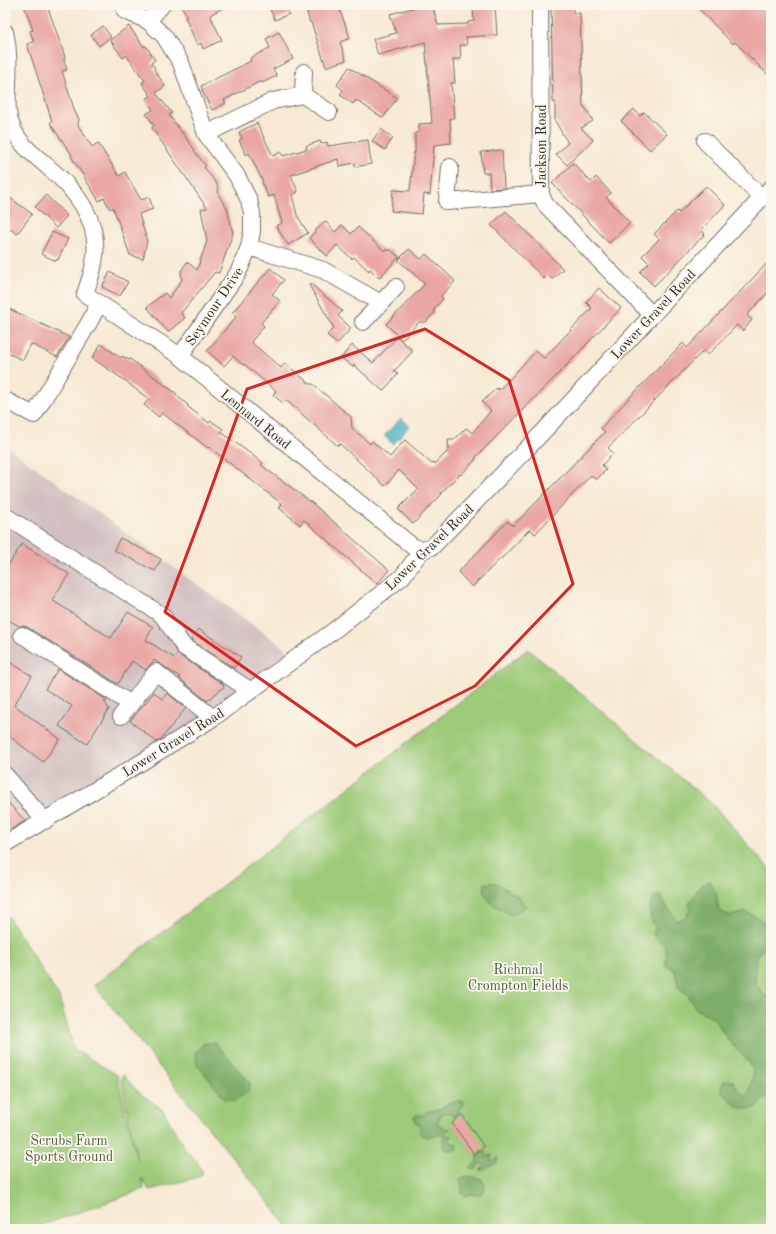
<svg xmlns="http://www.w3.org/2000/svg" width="776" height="1234" viewBox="0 0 776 1234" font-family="'Old Standard TT',serif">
<rect width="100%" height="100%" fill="#fbf7ec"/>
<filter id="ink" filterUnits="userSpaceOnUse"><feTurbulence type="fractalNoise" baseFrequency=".025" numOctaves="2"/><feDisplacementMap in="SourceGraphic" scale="8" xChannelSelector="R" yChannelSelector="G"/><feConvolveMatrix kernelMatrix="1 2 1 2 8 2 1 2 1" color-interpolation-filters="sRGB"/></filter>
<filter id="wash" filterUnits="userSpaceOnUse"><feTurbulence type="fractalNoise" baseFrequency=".012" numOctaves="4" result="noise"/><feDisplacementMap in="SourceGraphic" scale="16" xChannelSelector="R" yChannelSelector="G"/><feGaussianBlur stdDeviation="0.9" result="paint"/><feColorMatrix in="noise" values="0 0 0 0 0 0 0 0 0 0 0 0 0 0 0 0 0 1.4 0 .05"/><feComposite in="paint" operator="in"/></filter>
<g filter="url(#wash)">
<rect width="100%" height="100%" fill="#f7e9d3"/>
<path fill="#d2bfc0" d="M5 445 290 652 161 746 5 835Z"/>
<path fill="#9cca79" stroke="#647a52" d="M528 649 712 804 771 871V1229H290L94 985Z
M5 912 59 997 74 1049 117 1075 137 1160 121 1078 123 1075 137 1091 163 1110 186 1151 196 1160 203 1173 199 1177 149 1190 142 1178 144 1189 32 1229H5Z"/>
<path fill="#7dae69" stroke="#546c4a" d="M709 881 716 893 719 911 731 916 746 912 760 919 771 931 768 945 756 956 755 983 763 994 771 999 769 1023 771 1026V1090L760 1104 755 1108 746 1109 738 1107 722 1093 721 1087 724 1081H733L738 1090 748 1097 753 1075 752 1067 747 1060 728 1040 716 1021 709 1015 697 1010 687 994 678 987 675 970 665 965C666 960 668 950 664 945 660 940 657 942 653 934L656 928C649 919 648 906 654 896H660L677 921 686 917 690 910 689 904 700 886Z
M485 883H496L517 896 526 906 511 915 492 904 484 893Z
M214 1042 250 1083 248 1092 235 1100 225 1099 197 1064 195 1053 203 1044Z
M460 1101H463V1104L458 1112 453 1117 449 1113 443 1112 437 1122 444 1128 450 1129 445 1133 447 1136 451 1135 452 1137 448 1140 451 1143H456L458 1147 456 1150 451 1151 444 1148V1137L441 1134 427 1137 421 1135 419 1132 421 1128 415 1120 414 1117 417 1115H423L427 1112 442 1108 448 1103Z
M481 1152H486L487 1157H489V1155H492L491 1162 498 1158 497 1163 489 1166 482 1171 480 1170 484 1166 482 1164H479L476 1169 472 1170 470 1168 477 1161V1157Z
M467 1176 482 1179 485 1188 480 1195 471 1194 466 1196 462 1194V1187L460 1180Z"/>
<path fill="#43b0c0" stroke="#376e76" d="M401 418 410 426 393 444 384 436Z"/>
<g id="blocks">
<path fill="#e9a6a3" d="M24 5H47L65 57 64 60 67 70 62 71 75 112 79 119 78 125 92 147 98 143 119 176 125 172 141 200 149 197 153 209 139 214 147 241 143 259 130 255 113 207 110 209 104 198 99 201 71 156 72 155 50 123 52 121 27 44 34 42 30 31 33 30Z
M181 5H228L210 15 222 40 203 49 201 43 197 45 185 17 187 16Z
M268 5H284L289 14 275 20Z
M318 5H338L350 38 340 42 346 60 326 67 311 22 310 23 306 9Z
M424 5H432L438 25 468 24V22L474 21 473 6 495 5 497 35 466 37 467 45H460L461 59H453L455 83H451L454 118H450L451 143 434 145 430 195 424 194 422 214 391 211 393 190 410 191 414 152 415 153V133L419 132V124L432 123 425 42 378 55 373 39 396 33 390 14Z
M551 5H573V13H580L583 107 584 106 593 121 581 128 593 140 567 165 556 154 568 143 555 121V102H553Z
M695 5H771V78L735 42 733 44Z
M103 26 111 37 99 46 91 35Z
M129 26 144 47 146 46 155 60 151 63 155 68 154 69 165 86 156 93 172 113 169 115 195 150 194 151 206 166 204 167 217 184 219 196 227 208 233 233 219 273 215 272 181 313 185 318 168 332 147 307 165 293 169 298 182 280 181 271 187 262 197 270 207 241 201 209 207 208 152 128 154 125 146 114 153 110 146 99 151 96 142 83 145 81 126 55 123 58 110 40Z
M279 32 293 59 273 69 277 76 262 83 261 81 224 100 226 103 212 110 202 91H203L201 86 251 61 250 58 270 48 266 39Z
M349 67 397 98 383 118 356 100 353 104 340 95 343 90 337 85Z
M634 109 640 116 644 112 667 134 650 150 621 121Z
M257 123 273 156 281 152 283 156 307 149 306 146 320 141 321 144 327 142 328 146 368 140 371 164 355 167V163L339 166 338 159 291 175 298 192 292 195 297 215 308 233 288 245 276 226 282 223 274 195 268 197 262 182H263L249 153 246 155 239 140 242 139 239 132Z
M381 129 393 138 385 150 372 141Z
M502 150 504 188 490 189 489 173H483L481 152Z
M573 163 591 182 596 177 611 193 606 197 630 223 609 243 552 183Z
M706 186 725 205 701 230 705 234 654 286 640 272 649 263 642 256 659 239 654 234 677 211 679 213Z
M5 194 32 214 17 234 5 225Z
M46 195 67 216 56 228 35 207Z
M506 211 563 269 552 279 548 275 544 279 491 225Z
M325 221 335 232 342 225 351 234 358 227 383 250H391L399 257 379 278 370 269 369 271 354 257 352 259 337 245 327 256 309 238Z
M52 232 68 239 58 260 57 259 56 261 41 254Z
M409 249 421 259 426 254 455 281 441 296 443 299 434 309V313L426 322H419L402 340 386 324 425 284 398 260Z
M771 259V289L747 315 752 320 743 331 737 325 708 355 704 350 608 448 613 453 602 465 606 470 596 480 591 475 535 534 530 529 502 558H501L472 587 458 572 508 521 513 526 605 432 601 428 632 395 683 343 687 348Z
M270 268 284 280 272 294 280 301 261 323 264 326 251 342 281 368 285 363 310 384H313L351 417 352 428 370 444 372 441 390 457 405 440 432 464 434 462 435 464 449 450 448 440H454L466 428 472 433 489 413 491 411 482 402 497 388 499 390 536 351 544 358 592 308 586 302 599 288 621 308 569 363 475 458 476 459 461 475 460 474 441 493 442 494 413 524 398 509 418 489 399 470 385 486 340 444 338 446 286 400 283 403 273 395 276 391 244 364 243 365 233 356 224 366 207 351 236 317 232 313Z
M110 272 128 282 120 296 102 287Z
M311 284 342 311 338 316 351 328 337 344 327 335 334 328 309 285Z
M5 307 69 337 57 357 31 344 23 360 5 352Z
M397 337 413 351 394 371 398 374 383 391 354 365 353 367 341 358 352 345 373 363Z
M101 344 121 358 122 356 129 360 130 359 177 394 176 395 188 405 187 406 209 423 211 421 223 429 221 432 263 463 261 465 312 503 389 570 377 584 304 520 300 525 279 508 282 504 209 447 208 448 162 413 159 417 144 405 149 399 130 385V384L92 358Z
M120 538 161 559 155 571 114 550Z
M22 544 69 574 52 600 111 638 128 612 153 627 146 640 174 658 177 654 180 656 223 684 224 687 207 701 179 678 180 677 154 660 146 670 132 661 118 684 27 627 23 626H19L5 618V570Z
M198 629 241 657 234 668 191 640Z
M5 659 32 676 14 705 60 739 43 762 5 733Z
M58 669 107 700 106 702 104 701 109 709 87 744 59 726 72 706 45 689Z
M154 692 162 699 167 693 186 708 161 739 157 742 130 721Z
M5 799 25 821 5 833Z
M462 1115 484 1147 474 1154 452 1123Z"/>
</g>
</g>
<g filter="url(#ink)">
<use href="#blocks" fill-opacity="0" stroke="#726e66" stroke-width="1"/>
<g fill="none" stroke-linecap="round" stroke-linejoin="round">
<defs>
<path id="minor" d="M540 5 541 194 545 204 652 315
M125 11 148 21 164 36 181 63 206 134 237 176 249 200 252 213V231L249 247 238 273 180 356
M148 21 162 5
M5 32C9 49 9 66 8 83 8 100 5 114 14 131 22 147 36 156 49 168 75 189 99 220 95 256 94 269 89 282 85 294L180 356 412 546 422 550
M304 72 303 95 329 112
M206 134 273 101 303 95
M705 141 761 197
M450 167 447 202 541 194
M249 247 323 270 381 303
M363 322 396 287
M5 400 34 415 90 321 99 303
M7 517 162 615 184 647 251 691
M22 635 131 704
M121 716 156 672 213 718
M5 775 45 821
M5 844 142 762 213 718 332 632 402 577 422 550 432 547 541 434 771 188"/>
</defs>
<use href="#minor" stroke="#726e66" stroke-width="18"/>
<use href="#minor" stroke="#fff" stroke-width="16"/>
</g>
</g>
<path fill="none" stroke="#d62828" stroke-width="3" stroke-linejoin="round" d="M425 329 509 380 573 584 475 686 356 746 165 612 202 514 247 389Z"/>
<g text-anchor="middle" stroke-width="3.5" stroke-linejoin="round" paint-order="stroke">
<g font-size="14" fill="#2b2b2b" stroke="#fbf7ec">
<text transform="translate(541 146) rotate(-90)" y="5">Jackson Road</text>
<text transform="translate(214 306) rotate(-56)" y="5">Seymour Drive</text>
<text transform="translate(653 314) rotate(-47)" y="5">Lower Gravel Road</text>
<text transform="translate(256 419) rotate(39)" y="5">Lennard Road</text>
<text transform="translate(429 547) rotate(-44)" y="5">Lower Gravel Road</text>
<text transform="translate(173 742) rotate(-32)" y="5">Lower Gravel Road</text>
</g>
<g font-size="14" fill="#4d5b42" stroke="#fbf7ec">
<text x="518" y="974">Richmal<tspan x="518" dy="16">Crompton Fields</tspan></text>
<text x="69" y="1145">Scrubs Farm<tspan x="69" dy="16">Sports Ground</tspan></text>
</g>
</g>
<rect width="776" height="1234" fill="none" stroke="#fbf7ec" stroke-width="20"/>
</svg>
